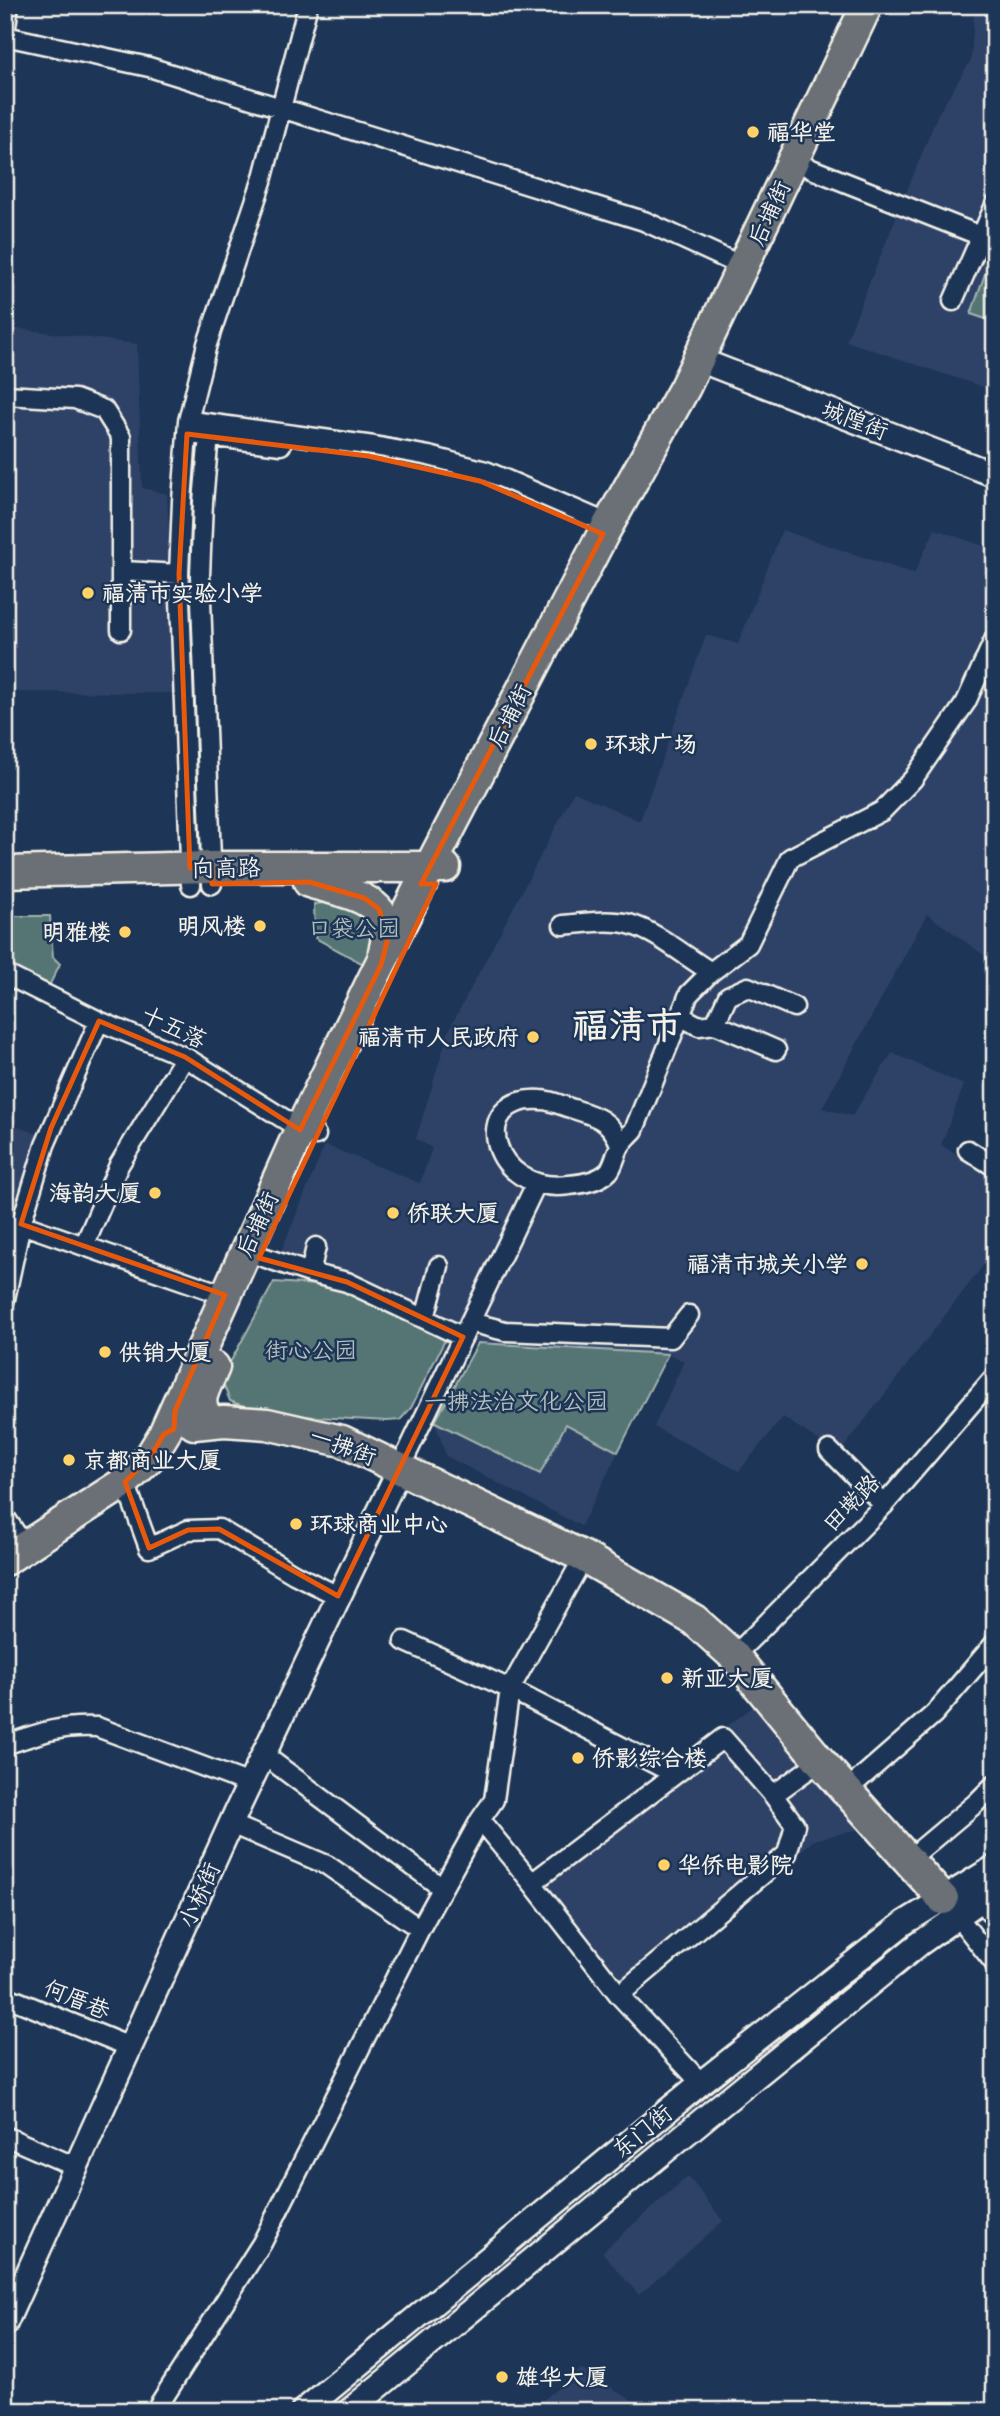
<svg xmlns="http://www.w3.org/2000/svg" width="1000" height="2416" viewBox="0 0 1000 2416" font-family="'Indie Flower','LXGW WenKai TC',sans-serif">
<rect width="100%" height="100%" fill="#1d3557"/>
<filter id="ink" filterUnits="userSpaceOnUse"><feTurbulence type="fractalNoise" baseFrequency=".0143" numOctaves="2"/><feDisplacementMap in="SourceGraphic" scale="14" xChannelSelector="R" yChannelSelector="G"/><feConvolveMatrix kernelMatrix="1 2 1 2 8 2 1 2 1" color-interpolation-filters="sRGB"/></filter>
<g filter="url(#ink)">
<path fill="#2e4367" d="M982 5H995V391L846 341 938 114 971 60 974 14Z
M5 327 137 344 142 488 167 494 175 693 5 692Z
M935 529 995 550V963L927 914 822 1108 852 1116 892 1053 964 1085 941 1145 995 1178V1250L839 1454 783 1417 739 1471 654 1427 684 1361 668 1354 445 1340 345 1287 273 1271 325 1145 420 1183 432 1148 416 1139 449 1030 574 792 640 821 706 635 738 644 782 530 914 574Z
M5 1122 43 1136 14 1234H5Z
M435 1422 540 1474 566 1423 618 1452 581 1526 446 1456Z
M753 1707 859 1829 814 1840 629 1993 531 1872Z
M688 2176 723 2221 639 2295 602 2252Z
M581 2369 638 2404 640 2411H530Z"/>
<path fill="#547575" stroke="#a4b3ae" stroke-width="2" d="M995 245V322L971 314Z
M347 901 381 919 367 966 315 938 314 904Z
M5 916H50L53 957 60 964 48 988 5 967Z
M274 1282 345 1287 445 1340 411 1408 400 1420 387 1421 264 1414 230 1401 221 1379Z
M478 1343 668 1354 618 1452 566 1424 540 1474 435 1422Z"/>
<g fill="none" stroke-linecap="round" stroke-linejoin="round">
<defs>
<path id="minor" d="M5 34 9 5
M5 36 149 67 644 221 744 267
M809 168 981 236
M953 301 995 205
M5 395 75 399 104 410 121 437V630
M199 422 374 446 429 456 486 471 609 524
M210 424 203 502 200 575 212 884
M198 435 281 445
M123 571 179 574
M191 885 179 574 182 501 188 421 207 344 262 181 308 5
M563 925C583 923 609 919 629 924 656 931 686 957 711 972
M5 974 99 1021 185 1057 289 1122 316 1135
M680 1016 699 1026 715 1024 776 1050
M715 1024 728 996 748 987 794 1007
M620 1145C611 1118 592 1115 567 1107 559 1104 549 1100 541 1100 466 1095 491 1196 569 1185 581 1184 599 1181 609 1171 614 1165 616 1153 620 1146 624 1140 629 1135 634 1130L689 994 711 972 748 944 790 858 882 811 913 779 966 702 995 638
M968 1150 995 1167
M21 1224 225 1295
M84 1246 119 1165 185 1057
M316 1247 310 1273 347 1282 463 1337
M260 1256 310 1273
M5 1299 21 1224 45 1145 99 1021
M425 1318 439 1266
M470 1322 505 1331 671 1338 689 1315
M829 1450 884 1505
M400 1468 536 1184
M125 1482 149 1548 188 1530 219 1529 294 1574 338 1596
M5 1517 25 1547
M404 1641 510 1689 661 1767
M734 1656 884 1505 995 1376
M5 1745C39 1733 60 1725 97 1727L250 1784
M264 1755 442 1888
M847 1790 934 1714 995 1643
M773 1795 820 1761
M480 1820 532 1883 619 1995 701 2083
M231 1824 327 1865 420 1929
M907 1861 976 1803 995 1784
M532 1883 723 1738 773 1795 795 1825 787 1854 619 1995
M974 1890 995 1919
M958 1917 995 1964
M5 1996 130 2047
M5 2136 76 2167
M155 2411 262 2243 420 1929 480 1820 494 1800 510 1689 584 1557"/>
<path id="tertiary" d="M715 366 995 475
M5 2324 238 1808 400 1468
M303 2411 701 2083 904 1923 995 1867
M349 2411 717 2108 919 1944 995 1890"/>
<path id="primary" d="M5 872 212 867H445
M309 882C348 894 399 898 384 952
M213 1422C191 1404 205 1389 214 1367
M194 1424 224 1421 267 1424 342 1441 584 1557 694 1620 734 1656 820 1761 943 1899
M5 1560 125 1482 150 1457 164 1434 301 1128 377 971 421 884 603 534 685 387 867 5"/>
</defs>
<use href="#minor" stroke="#f4f1e8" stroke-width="23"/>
<use href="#tertiary" stroke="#f4f1e8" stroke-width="28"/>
<use href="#primary" stroke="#f4f1e8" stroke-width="35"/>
<use href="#minor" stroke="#1d3557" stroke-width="18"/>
<use href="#tertiary" stroke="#1d3557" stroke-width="23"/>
<use href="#primary" stroke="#6b7074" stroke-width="30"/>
</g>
</g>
<path fill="none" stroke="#e8590c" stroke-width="5" stroke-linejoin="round" d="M187 434 368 456 480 481 603 534 421 884H436L259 1258 347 1282 463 1337 338 1596 219 1529 188 1530 149 1548 125 1482 150 1457 164 1434 174 1429 175 1411 225 1295 21 1224 51 1128 99 1021 185 1057 300 1130 381 965 388 938 379 909 364 898 309 882 212 884V867L190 868 179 574Z"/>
<g fill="#ffd166" stroke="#1d3557" stroke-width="2.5">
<circle cx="753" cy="132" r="7"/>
<circle cx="88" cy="593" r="7"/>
<circle cx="591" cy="744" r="7"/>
<circle cx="260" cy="926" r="7"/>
<circle cx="125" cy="932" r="7"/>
<circle cx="533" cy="1037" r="7"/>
<circle cx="155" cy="1193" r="7"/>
<circle cx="393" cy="1213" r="7"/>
<circle cx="862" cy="1264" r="7"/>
<circle cx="105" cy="1352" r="7"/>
<circle cx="69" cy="1460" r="7"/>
<circle cx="296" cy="1524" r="7"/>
<circle cx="667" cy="1678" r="7"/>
<circle cx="578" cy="1758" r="7"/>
<circle cx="664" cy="1865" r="7"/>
<circle cx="502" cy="2377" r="7"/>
</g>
<g text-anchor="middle" stroke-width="5" stroke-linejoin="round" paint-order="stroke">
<g font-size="23" font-weight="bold" fill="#f4f1e8" stroke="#1d3557" text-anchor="start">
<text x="767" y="140">福华堂</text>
<text x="102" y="601">福清市实验小学</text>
<text x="605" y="752">环球广场</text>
<text x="246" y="934" text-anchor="end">明风楼</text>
<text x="111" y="940" text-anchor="end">明雅楼</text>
<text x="519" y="1045" text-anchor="end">福清市人民政府</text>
<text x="141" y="1201" text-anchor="end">海韵大厦</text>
<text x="407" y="1221">侨联大厦</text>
<text x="848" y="1272" text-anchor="end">福清市城关小学</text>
<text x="119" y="1360">供销大厦</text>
<text x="83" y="1468">京都商业大厦</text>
<text x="310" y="1532">环球商业中心</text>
<text x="681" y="1686">新亚大厦</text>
<text x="592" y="1766">侨影综合楼</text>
<text x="678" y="1873">华侨电影院</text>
<text x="516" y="2385">雄华大厦</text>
</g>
<g font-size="23" fill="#f4f1e8" stroke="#1d3557">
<text transform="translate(769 213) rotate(-65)" y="8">后埔街</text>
<text transform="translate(855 420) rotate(21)" y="8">城隍街</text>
<text transform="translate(509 716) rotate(-63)" y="8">后埔街</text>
<text transform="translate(226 868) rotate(-1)" y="8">向高路</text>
<text transform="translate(174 1027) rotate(25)" y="8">十五落</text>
<text transform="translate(257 1224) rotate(-65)" y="8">后埔街</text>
<text transform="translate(343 1446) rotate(20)" y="8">一拂街</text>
<text transform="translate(851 1503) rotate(-46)" y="8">田墘路</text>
<text transform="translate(199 1895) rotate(-66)" y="8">小桥街</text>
<text transform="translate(77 1999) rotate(22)" y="8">何厝巷</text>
<text transform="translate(642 2131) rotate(-39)" y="8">东门街</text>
</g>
<g font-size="23" fill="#b4bfba" stroke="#1d3557">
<text x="354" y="936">口袋公园</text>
<text x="311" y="1358">街心公园</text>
<text x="516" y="1409">一拂法治文化公园</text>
</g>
<g font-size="37" font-weight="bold" fill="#f4f1e8" stroke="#1d3557">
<text x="627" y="1038">福清市</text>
</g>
</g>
<rect width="1000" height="2416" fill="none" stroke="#1d3557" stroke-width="28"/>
<rect x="14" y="14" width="972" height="2388" fill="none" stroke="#f4f1e8" stroke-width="2.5" filter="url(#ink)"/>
</svg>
